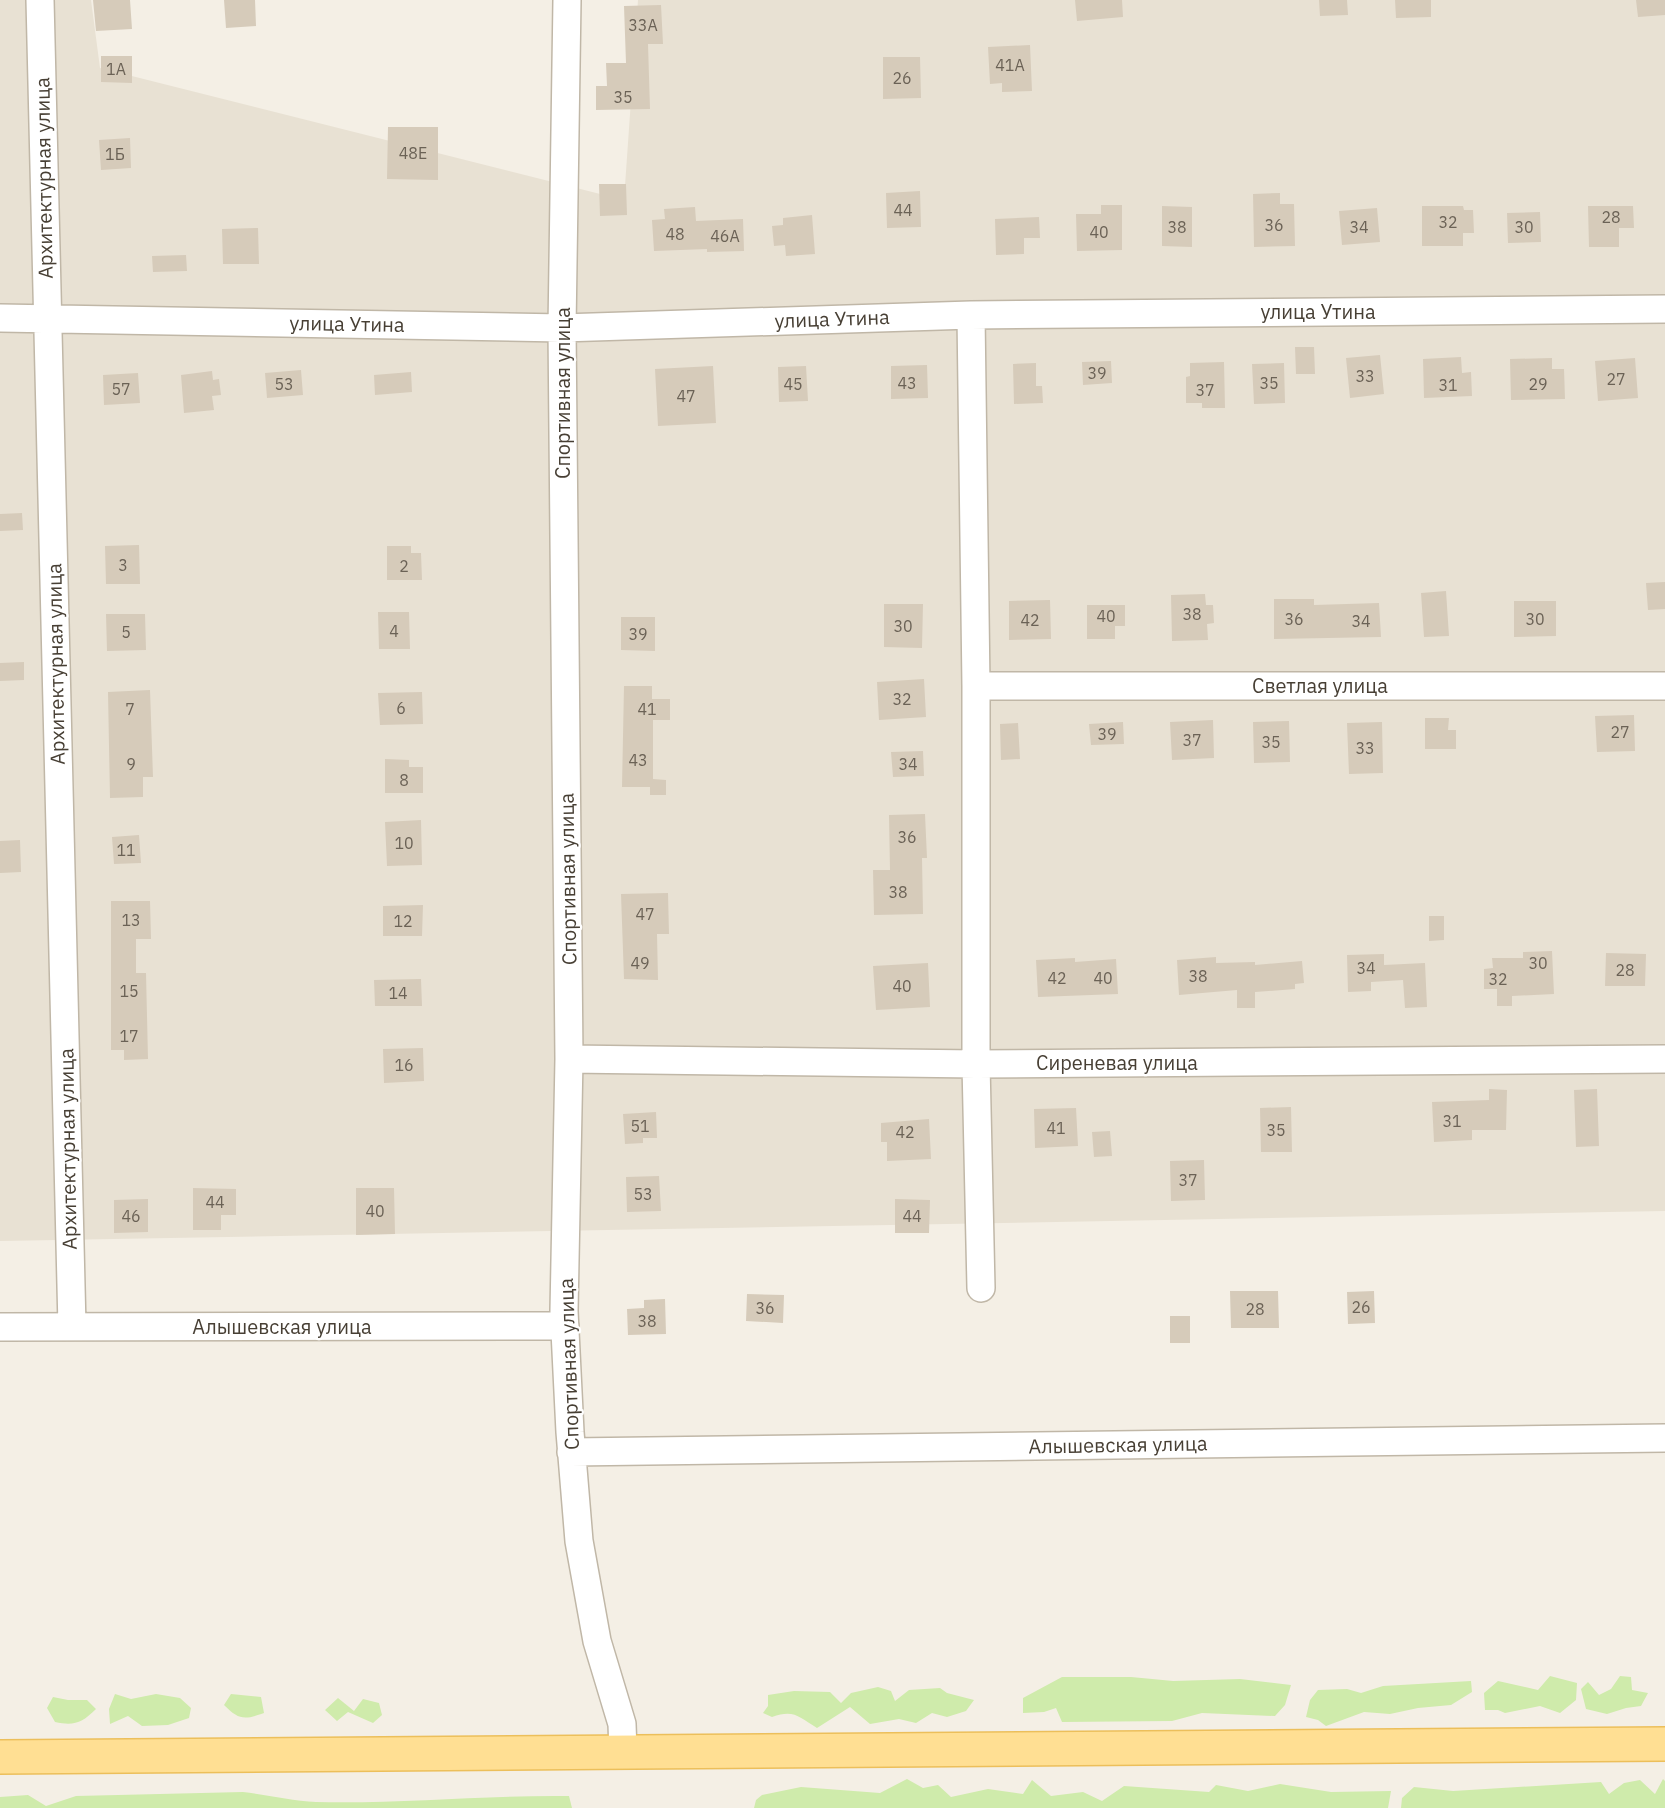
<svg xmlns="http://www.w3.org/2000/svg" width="1665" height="1808" viewBox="0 0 1665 1808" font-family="'IBM Plex Sans',sans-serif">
<rect width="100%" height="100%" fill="#f4efe5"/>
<path fill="#e8e1d3" d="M0 0H91L100 68 624 200 638 0H1665V1211L0 1241Z"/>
<path fill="#cfebab" d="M1550 1676 1577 1683 1576 1700 1560 1713 1540 1706 1505 1713 1498 1710H1485L1484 1693 1498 1681 1538 1690Z
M1620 1676 1631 1677 1632 1690 1648 1693 1641 1706 1626 1708 1607 1714 1586 1709 1581 1689 1588 1682 1599 1695 1611 1689Z
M1062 1677H1131L1173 1681 1240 1679 1291 1685 1285 1705 1275 1716 1202 1713 1172 1721 1062 1722 1056 1708 1044 1712 1023 1713V1698Z
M1471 1681 1472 1692 1451 1705 1418 1708 1390 1714 1364 1712 1326 1726 1318 1720 1306 1717 1310 1700 1318 1690 1347 1689 1361 1693 1383 1686Z
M878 1687 891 1691 895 1701 909 1690 940 1688 947 1693 974 1700 966 1711 947 1717 932 1713 916 1723 899 1719 870 1724 850 1707 817 1728C799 1717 794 1709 772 1717L763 1713 768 1706V1695L794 1691 830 1692 841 1703 851 1693Z
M115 1694 131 1699 156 1694 180 1698 191 1708 189 1718 168 1725 142 1726 128 1716 110 1724 109 1709Z
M231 1694 261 1697 264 1713C244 1720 239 1720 224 1705Z
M53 1697 68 1700H87L96 1709C82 1723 74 1726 55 1722L47 1708Z
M338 1698 354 1711 363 1699 379 1703 382 1715 373 1723 348 1712 337 1721 325 1710Z
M907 1779 923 1788 938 1785 951 1797 988 1789 1023 1794 1032 1780 1051 1796 1083 1792 1102 1801 1124 1786 1209 1792 1216 1785 1248 1791 1280 1784 1331 1792 1391 1791 1388 1808H754L756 1800 762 1795 801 1787 880 1793Z
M1663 1779 1665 1781V1808H1401L1402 1798 1414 1787 1453 1791 1601 1782 1609 1794 1624 1783 1640 1780 1655 1794Z
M243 1792C267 1795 292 1801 316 1802 400 1804 484 1795 569 1796L572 1808H0V1797L28 1795 46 1806 76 1796Z"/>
<path fill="#d6cbba" d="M93 0H130L132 29 96 31Z
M224 0H255L256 26 226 28Z
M1075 0H1122L1123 17 1077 21Z
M1319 0H1347L1348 15 1320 16Z
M1395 0H1431V17L1396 18Z
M1636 0H1665V15L1638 17Z
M661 5 663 44H648L650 109 596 110V86H607L606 63H626L624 6Z
M1030 45 1032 91 1002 92V83L990 84 988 47Z
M101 56H132V83L101 82Z
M883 57H920L921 98 883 99Z
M388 127H438V180L387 179Z
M130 138 131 168 101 170 99 140Z
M599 184H626L627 215 600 216Z
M920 191 921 227 887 228 886 193Z
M1280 193V204H1294L1295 246 1254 247 1253 194Z
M1101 205H1122V250L1077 251 1076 214H1101Z
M1162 206 1192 207V247L1162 246Z
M1422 206H1463L1464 210H1473L1474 233H1463V246H1422Z
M1588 206H1633L1634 228H1619V247H1589Z
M695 207 696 221 743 219 744 251 707 252V249L654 251 652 220 665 219 664 209Z
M1377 208 1380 242 1342 245 1339 211Z
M1540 212 1541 242 1508 243 1507 213Z
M812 215 815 254 786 256 785 245 774 246 772 226 783 225V218Z
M1039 217 1040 238H1024V254L996 255 995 219Z
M258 228 259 264H223L222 229Z
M186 255 187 271 153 272 152 256Z
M1295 347H1314L1315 374H1296Z
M1380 355 1384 394 1350 398 1346 358Z
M1461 357 1462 373 1471 372 1472 396 1424 398 1423 359Z
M1552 358V369H1564L1565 399 1511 400 1510 359Z
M1635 358 1638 398 1598 401 1595 361Z
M1111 361 1112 383 1083 385 1082 362Z
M1224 362 1225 408H1202V403H1186V377L1190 376V363Z
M1036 363V386H1042L1043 403 1014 404 1013 364Z
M1284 363 1285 403 1254 404 1252 364Z
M927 365 928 398 891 399V366Z
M713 366 716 423 658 426 655 369Z
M806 366 808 401 779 402 778 367Z
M301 370 303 395 267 398 265 373Z
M212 371 213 380 219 379 221 395 212 396 214 410 184 413 181 375Z
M411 372 412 392 375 395 374 375Z
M138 373 140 403 104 405 103 375Z
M22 513 23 530 0 531V514Z
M139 545 140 584H106L105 546Z
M387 546H411V553H421L422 580H387Z
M1665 582V609L1648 610 1646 583Z
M1446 591 1449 636 1424 637 1421 593Z
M1205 594 1206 605H1213L1214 623 1207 624 1208 640 1172 641 1171 595Z
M1274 599H1314V605L1379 603 1381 637 1274 639Z
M1050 600 1051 639 1009 640V601Z
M1514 601H1556V636L1514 637Z
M884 604H923L922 648 884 647Z
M1087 605H1125V626H1115V639H1087Z
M378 612H409L410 649H379Z
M106 614H145L146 650 107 651Z
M621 617H655V651L621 650Z
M24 662V680L0 681V663Z
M924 679 926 717 879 720 877 682Z
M624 686H652V699H670V720H653V779L666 780V795H650V787H622Z
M150 690 153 777H143V797L110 798 108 692Z
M422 692 423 724 380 725 378 693Z
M1634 715 1635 751 1597 752 1595 716Z
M1425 718H1449L1448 730H1456V749H1425Z
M1213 720 1214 758 1172 760 1170 722Z
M1289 721 1290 762 1254 763 1253 722Z
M1123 722 1124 744 1091 745 1089 724Z
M1382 722 1383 773 1349 774 1347 723Z
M1018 723 1020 759 1001 760 1000 724Z
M923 751 924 776 893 777 891 752Z
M385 759 409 760V767H423V793H385Z
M925 814 927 858H922L923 914 874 915 873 870H890L889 815Z
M421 820 422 865 387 866 385 822Z
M139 835 141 863 114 864 112 837Z
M20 840 21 872 0 873V841Z
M668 893 669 934H657L658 980 624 979 621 894Z
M111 901H150L151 939H136V973H146L148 1059 124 1060V1050H111Z
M423 905 422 936H383V906Z
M1429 916H1444V940L1429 941Z
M1552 951 1554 994 1512 996V1006H1497V989H1484V969L1493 968 1492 958H1523V952Z
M1606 953 1646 954 1645 986H1605Z
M1384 954V965L1425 963 1427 1007 1405 1008 1403 980 1371 982V991L1348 992 1347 955Z
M1216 957V963L1255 962V965L1302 961 1304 983 1295 984V989L1255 992V1008H1237V990L1179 995 1177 960Z
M1075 958V962L1116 959 1118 994 1038 997 1036 960Z
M928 963 930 1007 876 1010 873 966Z
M421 979 422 1006H375L374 980Z
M423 1048 424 1081 384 1083 383 1049Z
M1489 1089 1507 1090 1506 1130H1472V1140L1434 1142 1432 1102 1489 1100Z
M1597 1089 1599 1146 1576 1147 1574 1090Z
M1291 1107 1292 1152H1261L1260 1108Z
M1076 1108 1078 1146 1035 1148 1034 1109Z
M656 1112 657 1138H643V1143L625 1144 623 1114Z
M929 1119 931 1159 887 1161V1142H881V1123Z
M1110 1131 1112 1156 1094 1157 1092 1132Z
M1204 1160 1205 1200 1171 1201 1170 1161Z
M659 1176 661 1211 627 1212 626 1177Z
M193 1188 236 1189V1215H221V1230H193Z
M356 1188H394L395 1234 356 1235Z
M148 1199V1232L114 1233V1200Z
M895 1199 930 1200 929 1233H895Z
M1230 1291H1278L1279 1328H1231Z
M1374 1291 1375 1323 1348 1324 1347 1292Z
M747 1294 784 1295 783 1323 746 1321Z
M665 1299 666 1334 628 1335 627 1309 644 1308V1300Z
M1170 1316H1190V1343H1170Z"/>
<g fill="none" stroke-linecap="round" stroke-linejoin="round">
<defs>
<path id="minor" d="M40 0 72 1327
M567 0 562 328 569 1059 564 1311 570 1432 579 1541 597 1641 622 1724 623 1751
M971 315 976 686V1064L981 1288
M0 318 562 328 971 315 1665 309
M976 686H1665
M569 1059 976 1064 1665 1059
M0 1327 565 1326
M571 1452 1665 1438"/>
<path id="major" d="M0 1757 1665 1744"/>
</defs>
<use href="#minor" stroke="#c0b7a7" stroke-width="30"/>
<use href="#major" stroke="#ecbf5b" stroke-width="36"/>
<use href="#minor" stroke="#fff" stroke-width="27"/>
<use href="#major" stroke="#ffdf93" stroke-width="33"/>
</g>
<g text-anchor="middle" stroke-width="4.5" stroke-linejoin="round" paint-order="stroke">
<g font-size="16" fill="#6b6256">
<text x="643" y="31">33А</text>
<text x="1010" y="71">41А</text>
<text x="116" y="75">1А</text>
<text x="902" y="84">26</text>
<text x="623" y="103">35</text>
<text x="413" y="159">48Е</text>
<text x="115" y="160">1Б</text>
<text x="903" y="216">44</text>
<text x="1611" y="223">28</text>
<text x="1448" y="228">32</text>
<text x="1274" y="231">36</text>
<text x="1177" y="233">38</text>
<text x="1359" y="233">34</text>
<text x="1524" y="233">30</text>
<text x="1099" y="238">40</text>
<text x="675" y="240">48</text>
<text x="725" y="242">46А</text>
<text x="1097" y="379">39</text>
<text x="1365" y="382">33</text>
<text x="1616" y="385">27</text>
<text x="907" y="389">43</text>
<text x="1269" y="389">35</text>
<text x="284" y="390">53</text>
<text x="793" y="390">45</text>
<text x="1538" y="390">29</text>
<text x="1448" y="391">31</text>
<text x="121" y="395">57</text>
<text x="1205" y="396">37</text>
<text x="686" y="402">47</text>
<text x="123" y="571">3</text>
<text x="404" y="572">2</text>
<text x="1192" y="620">38</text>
<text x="1106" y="622">40</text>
<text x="1294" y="625">36</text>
<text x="1535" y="625">30</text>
<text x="1030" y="626">42</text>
<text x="1361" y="627">34</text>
<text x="903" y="632">30</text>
<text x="394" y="637">4</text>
<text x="126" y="638">5</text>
<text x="638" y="640">39</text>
<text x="902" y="705">32</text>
<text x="401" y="714">6</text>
<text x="130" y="715">7</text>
<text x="647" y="715">41</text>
<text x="1620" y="738">27</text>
<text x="1107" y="740">39</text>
<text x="1192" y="746">37</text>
<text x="1271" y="748">35</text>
<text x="1365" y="754">33</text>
<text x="638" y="766">43</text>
<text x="131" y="770">9</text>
<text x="908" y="770">34</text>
<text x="404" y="786">8</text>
<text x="907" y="843">36</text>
<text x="404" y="849">10</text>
<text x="126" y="856">11</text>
<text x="898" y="898">38</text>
<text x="645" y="920">47</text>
<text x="131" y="926">13</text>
<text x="403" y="927">12</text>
<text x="640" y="969">49</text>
<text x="1538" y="969">30</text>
<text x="1366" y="974">34</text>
<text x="1625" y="976">28</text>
<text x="1198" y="982">38</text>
<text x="1057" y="984">42</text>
<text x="1103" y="984">40</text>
<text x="1498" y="985">32</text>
<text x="902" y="992">40</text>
<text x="129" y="997">15</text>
<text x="398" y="999">14</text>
<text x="129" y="1042">17</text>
<text x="404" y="1071">16</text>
<text x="1452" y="1127">31</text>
<text x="640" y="1132">51</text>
<text x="1056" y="1134">41</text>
<text x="1276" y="1136">35</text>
<text x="905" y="1138">42</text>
<text x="1188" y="1186">37</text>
<text x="643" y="1200">53</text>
<text x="215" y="1208">44</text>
<text x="375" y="1217">40</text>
<text x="131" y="1222">46</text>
<text x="912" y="1222">44</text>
<text x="1361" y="1313">26</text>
<text x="765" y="1314">36</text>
<text x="1255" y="1315">28</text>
<text x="647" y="1327">38</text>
</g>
<g font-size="20" fill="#473f34" stroke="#fff">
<text transform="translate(44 178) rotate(-91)" y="7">Архитектурная улица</text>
<text x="1318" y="319">улица Утина</text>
<text transform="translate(832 319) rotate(-2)" y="7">улица Утина</text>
<text transform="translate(347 324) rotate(1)" y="7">улица Утина</text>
<text transform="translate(563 393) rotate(-90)" y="7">Спортивная улица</text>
<text transform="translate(56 664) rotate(-91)" y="7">Архитектурная улица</text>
<text x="1320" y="693">Светлая улица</text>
<text transform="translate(568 879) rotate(-91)" y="7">Спортивная улица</text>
<text x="1117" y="1070">Сиреневая улица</text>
<text transform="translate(68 1149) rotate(-91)" y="7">Архитектурная улица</text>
<text x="282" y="1334">Алышевская улица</text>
<text transform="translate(569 1364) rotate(-92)" y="7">Спортивная улица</text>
<text transform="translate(1118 1445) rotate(-1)" y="7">Алышевская улица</text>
</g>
</g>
</svg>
